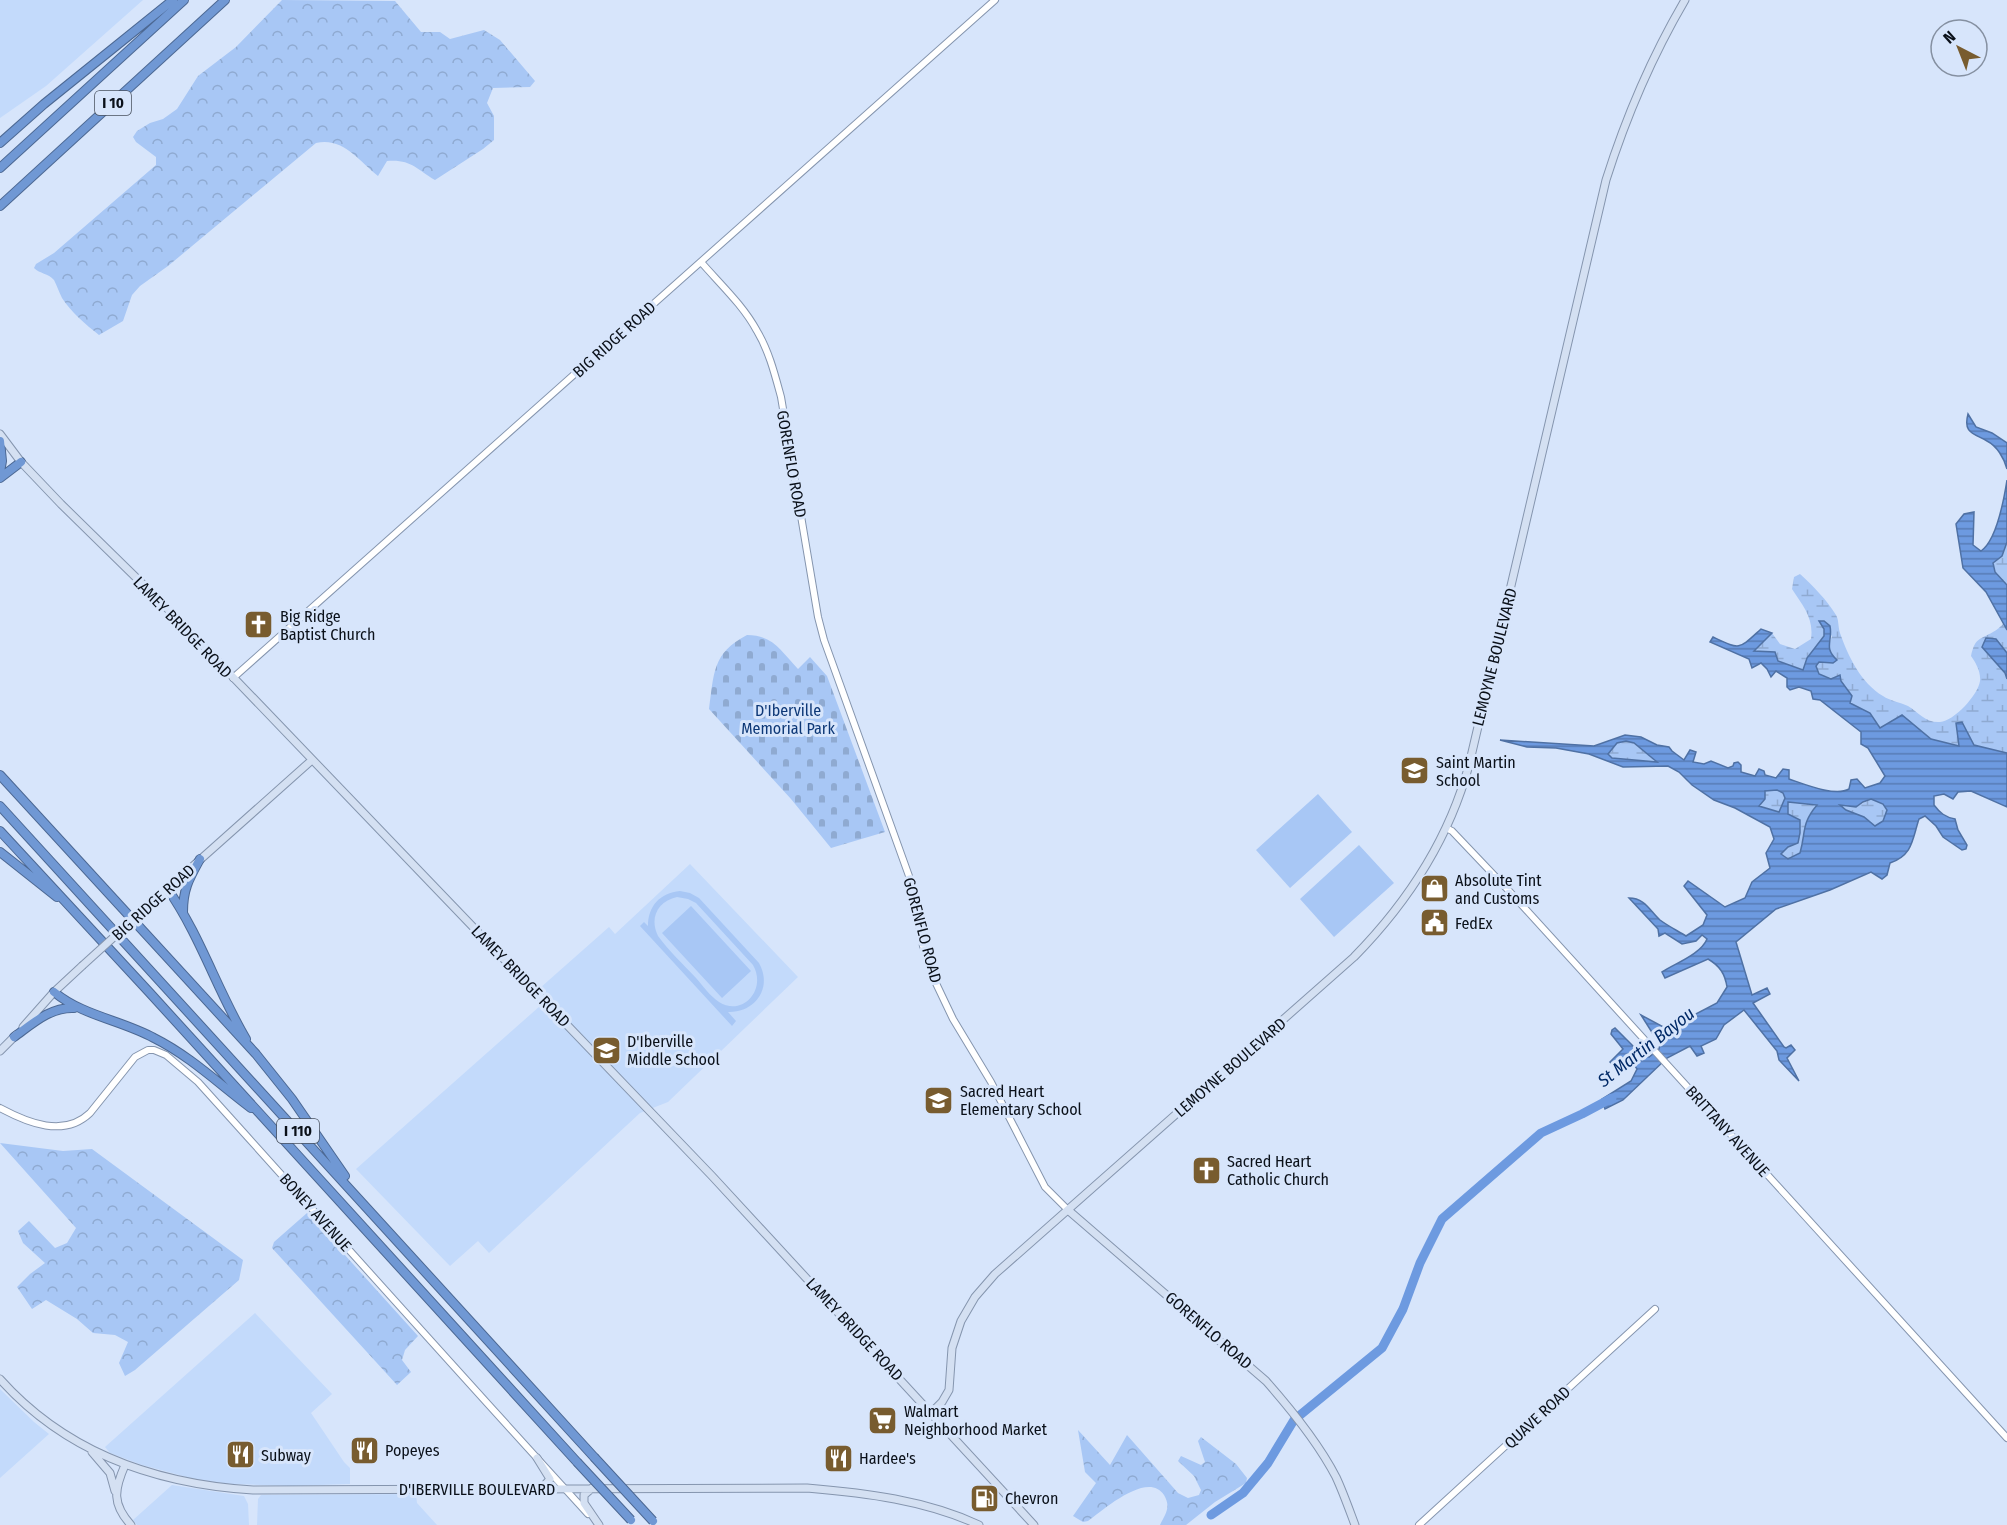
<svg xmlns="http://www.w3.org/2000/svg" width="2007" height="1525" viewBox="0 0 2007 1525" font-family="'Fira Sans Condensed',sans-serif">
<defs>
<pattern id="forest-crowns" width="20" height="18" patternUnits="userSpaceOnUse" patternTransform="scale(1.5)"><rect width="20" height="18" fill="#a8c7f5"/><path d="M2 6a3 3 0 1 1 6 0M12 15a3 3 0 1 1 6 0" fill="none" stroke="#8faad1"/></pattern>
<pattern id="wetland-marsh" width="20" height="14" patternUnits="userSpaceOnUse" patternTransform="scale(1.5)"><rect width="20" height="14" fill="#a8c7f5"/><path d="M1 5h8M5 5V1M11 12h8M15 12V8" fill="none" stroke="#8faad1"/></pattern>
<pattern id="cemetery-stones" width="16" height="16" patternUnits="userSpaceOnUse" patternTransform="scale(1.5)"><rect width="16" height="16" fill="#a8c7f5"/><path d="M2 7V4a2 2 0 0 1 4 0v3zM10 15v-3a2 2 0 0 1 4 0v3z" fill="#8faad1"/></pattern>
<pattern id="water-rules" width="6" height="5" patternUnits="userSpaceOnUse" patternTransform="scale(1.5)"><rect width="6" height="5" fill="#6d9ae0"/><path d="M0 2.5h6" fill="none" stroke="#587cb5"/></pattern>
</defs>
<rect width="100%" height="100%" fill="#d7e5fb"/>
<path fill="#c3dafb" d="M0 0H143L46 86 0 118Z
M690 864 798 977 668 1102 640 1113 489 1253 478 1241 450 1266 356 1169 549 998 540 988 609 927 615 934Z
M255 1313 332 1394 311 1413 344 1462 350 1468V1484L289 1486 231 1484 198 1480 142 1465 110 1453 105 1447Z
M0 1389 34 1422 49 1434 0 1478Z
M172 1485 244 1496 248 1504 249 1525H137L133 1520Z
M416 1494 417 1503 437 1525H257L258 1499 261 1495Z"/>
<path fill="url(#forest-crowns)" d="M282 0 395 1 421 32H440L450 39 484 30 500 40 535 81 530 87 493 88 487 103 494 116V140L483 149 435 180C416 169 411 159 387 161L378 176C358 160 343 137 316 143L168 266 140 286 132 295 123 321 99 335C86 325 71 312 62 298 59 292 57 286 54 280 48 273 40 274 34 268L36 264 54 253 156 165V157L136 142 133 137 137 131 150 123 163 119 177 109 198 76 236 47Z
M0 1143 63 1151 92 1149 243 1260 239 1280 135 1370 125 1376 119 1363 128 1342 115 1335 93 1333 77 1319 46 1300 32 1309 17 1287 30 1274 45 1263 23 1243 18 1231 29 1221 55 1248 67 1243 76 1228Z
M307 1213 418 1336 405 1350 402 1360 411 1372 397 1385 272 1248 274 1242Z
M1078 1430 1110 1465 1127 1435 1178 1493 1188 1498 1199 1495 1201 1490 1194 1476 1178 1461 1181 1456 1201 1465 1205 1462 1198 1441 1201 1437 1236 1464 1247 1478 1246 1483 1215 1502 1186 1525H1160C1166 1513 1171 1507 1164 1495 1148 1470 1103 1510 1088 1521L1083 1522 1073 1516 1096 1483 1085 1472Z"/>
<path fill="url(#wetland-marsh)" d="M2007 542V585L1995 572 1993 563 2002 556Z
M1800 574C1813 586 1827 600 1836 615 1839 620 1838 627 1840 633 1848 656 1861 683 1883 696 1890 701 1900 702 1908 706 1919 713 1926 723 1940 722 1954 721 1978 695 1980 681 1981 672 1976 663 1971 656 1975 638 1979 640 1993 632 1997 630 2001 626 2004 623L2007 630V653L1996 639 1982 647 2005 673 2007 679V753L1974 745 1960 746 1931 739 1902 715 1880 728 1870 713 1850 703 1852 696 1841 681 1818 674 1816 666 1819 662 1832 663 1828 648 1832 636 1819 621 1824 629V636L1804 670 1753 652 1772 633 1780 644 1795 649 1811 639C1814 618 1803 606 1792 589L1794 577Z
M1626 741 1633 743 1657 762 1612 758 1607 754 1617 743Z
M1777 790 1783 793 1785 798 1779 812 1758 805 1764 799 1765 791Z
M1871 799 1883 804 1887 810 1883 821 1875 826 1864 817 1846 810 1839 804 1856 807Z
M1788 802 1817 804C1801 824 1806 832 1800 853L1788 859 1781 854 1788 847 1798 843 1800 820 1788 814Z"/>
<path fill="url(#cemetery-stones)" d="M747 635C773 635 781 651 798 669L810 657 827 676 885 832 831 848 791 799 709 709C714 674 712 653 747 635Z"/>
<path fill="#a8c7f5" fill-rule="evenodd" d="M1318 794 1352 832 1290 888 1256 850Z
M1359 845 1394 883 1334 937 1300 899Z
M680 891 690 893 699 898 759 963C773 988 755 1013 728 1012L736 1021 732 1026 640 926 644 922 648 926C648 906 660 893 680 891ZM677 897 688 899 696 903 753 965C767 989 743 1017 719 1002 710 996 703 986 696 978 683 964 669 951 658 936 649 918 658 901 677 897Z
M691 906 751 971 722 998 662 933Z"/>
<path fill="url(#water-rules)" stroke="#4f71a4" stroke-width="1.5" fill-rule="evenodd" d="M1968 414 1976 427 1992 433 2007 443V469C2004 458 1997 446 1987 441 1973 433 1963 433 1968 414Z
M2007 480V542L2002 556 1993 563 1995 572 2007 585V630L1986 592 1963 568 1956 524 1964 514 1974 512 1973 545 1981 551C1997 540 2004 499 2007 480Z
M1819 621H1824L1830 626C1833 642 1823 647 1837 660L1833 663 1819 662 1816 666 1819 674 1831 679 1840 675 1841 681 1852 696 1850 703 1870 713 1880 728 1902 715 1931 739 1959 746 1956 723 1962 722 1974 745 2007 753V807L1971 791 1958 792 1953 799 1944 794 1934 796V805C1940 813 1945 817 1955 819L1958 830 1967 845 1966 849 1962 850 1943 837 1936 826 1925 816 1919 819C1912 840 1913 855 1890 863L1887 875 1882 879 1871 872 1830 890 1776 909 1736 942 1752 995 1767 988 1770 994 1753 1003 1784 1047 1786 1048 1791 1045 1795 1050 1787 1058 1799 1081 1779 1060 1777 1051 1744 1010 1724 1025 1716 1039 1701 1046 1704 1053 1697 1056 1690 1046 1667 1058 1623 1100 1605 1109 1602 1099 1631 1081 1637 1069 1629 1056 1614 1066 1610 1062 1623 1049 1611 1034 1612 1030 1615 1028 1637 1050 1649 1057 1659 1049 1660 1045 1641 1015 1667 1029 1717 1003 1727 987C1725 974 1720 966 1708 959L1665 978 1662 972C1676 963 1701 954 1707 939L1702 935 1696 941 1682 944 1665 933 1659 936 1658 929 1629 898C1645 898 1650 911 1660 920 1668 926 1678 931 1686 936L1703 925 1707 915 1684 886 1688 881 1725 907 1745 898 1752 882 1770 868 1766 853 1774 839 1770 827 1735 808 1714 800 1692 785 1679 772 1668 766 1623 767 1589 754 1556 748 1527 747 1500 740 1594 746 1625 735 1641 737 1657 745 1669 747 1672 751 1684 760 1690 750 1696 752 1693 762 1704 764 1711 761 1728 768 1733 766 1734 763 1738 762 1741 765V772L1755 776 1759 769 1764 771 1765 775 1776 778 1783 769 1789 770V779C1804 784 1835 797 1849 789L1851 780 1857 779 1865 788 1880 783 1885 776 1868 748 1861 744V732L1820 700 1813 699 1811 691 1799 687 1790 690 1787 687V678L1776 671 1771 677 1767 669 1761 663 1752 668 1749 659 1710 642 1713 637C1741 650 1738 650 1761 629L1772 633 1754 651 1775 652 1778 661 1803 670 1807 658 1824 636V629ZM1626 741 1634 743 1657 762 1612 758 1608 754 1617 743ZM1777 790 1783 793 1785 798 1779 812 1759 806 1765 799V791ZM1871 799 1883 804 1887 810 1883 821 1875 826 1864 817 1846 810 1840 805 1856 807 1863 802ZM1788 802 1817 805C1801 824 1806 832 1800 853L1788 859 1781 854 1788 847 1798 843 1800 833V820L1788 814Z
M1986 638 1996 639 2007 653V679L2005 673 1982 647Z"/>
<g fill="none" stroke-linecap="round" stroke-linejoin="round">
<path stroke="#6d9ae0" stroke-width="9" d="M1211 1515 1243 1493 1268 1463 1294 1420 1382 1348 1403 1309 1420 1263 1442 1219 1541 1133 1582 1114 1612 1098"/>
<defs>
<path id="tertiary" d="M701 262C720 284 743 305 757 331 769 351 775 375 781 397L818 617 824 640 909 876 923 946 933 977 953 1019 991 1082 1045 1187 1068 1210
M233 678 995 0
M1446 828 1452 831 1510 892 2007 1438
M0 1108C28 1123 64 1138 90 1113L135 1057 148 1050H154L166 1055 198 1082C328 1226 457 1371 588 1514
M1419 1525 1655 1309"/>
<path id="secondary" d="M0 434 21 462 61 504 162 603 712 1176 1034 1525
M147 907 312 760
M23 1027 54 992 82 966
M0 1051 16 1035
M1068 1210 1266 1381C1289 1407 1320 1446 1336 1477 1343 1492 1349 1509 1355 1525
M0 1379C66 1453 157 1484 253 1490L807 1488C866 1493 925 1500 979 1525
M931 1413 942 1402 949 1390 952 1348 961 1321 975 1297 995 1274 1354 957C1407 903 1449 839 1469 765L1606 180C1626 117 1651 58 1685 0
M92 1452 110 1473 115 1491
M537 1458 550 1479 541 1489
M125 1465C114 1490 112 1504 131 1525
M592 1488 584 1495V1503L599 1525"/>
<path id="motorway" d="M0 143 44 104 173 0
M0 168 184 0
M0 206 225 0
M0 441 2 461 0 472
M0 478 21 462
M0 775 256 1054 292 1099 345 1176
M0 806 594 1457
M0 831 149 992 577 1462
M0 852 57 897
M167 888C200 935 217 990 246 1039
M183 912C183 889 189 879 200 859
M54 992C83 1016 121 1020 154 1038 190 1056 219 1084 251 1108
M14 1037C32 1024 50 1007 74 1008"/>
</defs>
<use href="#tertiary" stroke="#8595ae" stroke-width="8"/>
<use href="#secondary" stroke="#8595ae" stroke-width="9"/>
<use href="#motorway" stroke="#4c6893" stroke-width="10"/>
<use href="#tertiary" stroke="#fff" stroke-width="6"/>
<use href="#secondary" stroke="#d4e0f2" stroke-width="7"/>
<use href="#motorway" stroke="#7098d4" stroke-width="8"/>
<defs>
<path id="secondary-bridge" d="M82 966 147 907"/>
<path id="motorway-bridge" d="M594 1457 653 1521
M577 1462 631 1520"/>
</defs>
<use href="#secondary-bridge" stroke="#8595ae" stroke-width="9" stroke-linecap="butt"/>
<use href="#motorway-bridge" stroke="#4c6893" stroke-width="10" stroke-linecap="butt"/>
<use href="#secondary-bridge" stroke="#d4e0f2" stroke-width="7"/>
<use href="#motorway-bridge" stroke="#7098d4" stroke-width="8"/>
</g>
<defs>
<symbol id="church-square" viewBox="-11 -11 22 22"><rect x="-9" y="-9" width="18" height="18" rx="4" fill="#785c2f" stroke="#d7e5fb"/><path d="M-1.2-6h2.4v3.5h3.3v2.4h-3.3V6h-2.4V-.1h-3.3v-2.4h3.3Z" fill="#fff"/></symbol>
<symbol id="school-square" viewBox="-11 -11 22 22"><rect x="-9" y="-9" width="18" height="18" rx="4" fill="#785c2f" stroke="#d7e5fb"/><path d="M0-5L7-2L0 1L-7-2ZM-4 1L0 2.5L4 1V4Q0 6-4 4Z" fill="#fff"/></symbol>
<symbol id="shop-square" viewBox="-11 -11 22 22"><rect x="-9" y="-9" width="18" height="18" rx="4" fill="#785c2f" stroke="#d7e5fb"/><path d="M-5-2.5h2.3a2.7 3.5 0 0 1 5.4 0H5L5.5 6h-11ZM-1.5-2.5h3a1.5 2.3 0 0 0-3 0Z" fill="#fff"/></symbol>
<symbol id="civic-square" viewBox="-11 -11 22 22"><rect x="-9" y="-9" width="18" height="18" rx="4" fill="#785c2f" stroke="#d7e5fb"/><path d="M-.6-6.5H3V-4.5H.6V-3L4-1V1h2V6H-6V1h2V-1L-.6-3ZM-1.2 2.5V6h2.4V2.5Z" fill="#fff"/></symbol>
<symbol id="supermarket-square" viewBox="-11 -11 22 22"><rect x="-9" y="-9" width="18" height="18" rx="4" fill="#785c2f" stroke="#d7e5fb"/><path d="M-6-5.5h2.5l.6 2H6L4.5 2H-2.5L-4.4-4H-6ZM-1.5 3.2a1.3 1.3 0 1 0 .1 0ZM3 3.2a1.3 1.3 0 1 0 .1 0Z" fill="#fff"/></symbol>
<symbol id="restaurant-square" viewBox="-11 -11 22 22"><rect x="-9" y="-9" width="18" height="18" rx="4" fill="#785c2f" stroke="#d7e5fb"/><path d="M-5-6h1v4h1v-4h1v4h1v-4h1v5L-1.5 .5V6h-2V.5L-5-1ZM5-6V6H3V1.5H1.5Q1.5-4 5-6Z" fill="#fff"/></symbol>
<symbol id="fuel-square" viewBox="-11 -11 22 22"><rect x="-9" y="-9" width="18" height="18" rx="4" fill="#785c2f" stroke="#d7e5fb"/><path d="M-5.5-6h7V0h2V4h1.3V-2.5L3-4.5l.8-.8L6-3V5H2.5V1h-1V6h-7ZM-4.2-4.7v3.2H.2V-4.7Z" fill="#fff"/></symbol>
</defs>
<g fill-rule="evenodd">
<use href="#church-square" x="242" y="608" width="33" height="33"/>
<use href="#school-square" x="1398" y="754" width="33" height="33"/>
<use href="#shop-square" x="1418" y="872" width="33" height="33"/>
<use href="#civic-square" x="1418" y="906" width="33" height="33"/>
<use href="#school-square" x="590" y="1034" width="33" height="33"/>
<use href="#school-square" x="922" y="1084" width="33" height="33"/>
<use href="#church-square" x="1190" y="1154" width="33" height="33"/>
<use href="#supermarket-square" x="866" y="1404" width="33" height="33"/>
<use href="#restaurant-square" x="348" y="1434" width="33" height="33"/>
<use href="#restaurant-square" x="224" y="1438" width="33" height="33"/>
<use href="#restaurant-square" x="822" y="1442" width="33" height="33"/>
<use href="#fuel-square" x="968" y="1482" width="33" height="33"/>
</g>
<g text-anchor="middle" stroke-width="6" stroke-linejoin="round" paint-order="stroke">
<g fill="#d7e5fb" stroke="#48505d" stroke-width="1.5">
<rect x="95" y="91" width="36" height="24" rx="4.5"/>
<rect x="277" y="1119" width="42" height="24" rx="4.5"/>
</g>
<g font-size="15" font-weight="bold" fill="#0a1019">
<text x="113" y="108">I 10</text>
<text x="298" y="1136">I 110</text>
</g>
<g font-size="16" fill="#0a1019" stroke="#d7e5fb">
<text transform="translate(614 339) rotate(-42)" y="6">BIG RIDGE ROAD</text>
<text transform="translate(792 464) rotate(80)" y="6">GORENFLO ROAD</text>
<text transform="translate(183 627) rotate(46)" y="6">LAMEY BRIDGE ROAD</text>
<text transform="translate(1494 657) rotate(-76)" y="6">LEMOYNE BOULEVARD</text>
<text transform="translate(153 902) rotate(-42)" y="6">BIG RIDGE ROAD</text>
<text transform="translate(923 930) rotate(75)" y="6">GORENFLO ROAD</text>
<text transform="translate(521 976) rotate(46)" y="6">LAMEY BRIDGE ROAD</text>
<text transform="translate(1230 1067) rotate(-41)" y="6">LEMOYNE BOULEVARD</text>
<text transform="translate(1728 1131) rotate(48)" y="6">BRITTANY AVENUE</text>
<text transform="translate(316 1212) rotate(48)" y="6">BONEY AVENUE</text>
<text transform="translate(855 1329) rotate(47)" y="6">LAMEY BRIDGE ROAD</text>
<text transform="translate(1209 1330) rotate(41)" y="6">GORENFLO ROAD</text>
<text transform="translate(1537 1417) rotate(-43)" y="6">QUAVE ROAD</text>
<text x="477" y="1495">D'IBERVILLE BOULEVARD</text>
</g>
<g font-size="16" fill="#0a1019" stroke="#d7e5fb" text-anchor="start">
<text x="280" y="622">Big Ridge<tspan x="280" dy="18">Baptist Church</tspan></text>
<text x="1436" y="768">Saint Martin<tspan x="1436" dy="18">School</tspan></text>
<text x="1455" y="886">Absolute Tint<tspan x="1455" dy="18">and Customs</tspan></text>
<text x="1455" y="929">FedEx</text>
<text x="627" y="1047">D'Iberville<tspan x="627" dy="18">Middle School</tspan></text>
<text x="960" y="1097">Sacred Heart<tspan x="960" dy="18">Elementary School</tspan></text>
<text x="1227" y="1167">Sacred Heart<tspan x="1227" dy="18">Catholic Church</tspan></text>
<text x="904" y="1417">Walmart<tspan x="904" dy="18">Neighborhood Market</tspan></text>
<text x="385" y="1456">Popeyes</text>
<text x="261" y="1461">Subway</text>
<text x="859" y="1464">Hardee's</text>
<text x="1005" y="1504">Chevron</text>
</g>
<g font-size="16" fill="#0d3877" stroke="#d7e5fb">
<text x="788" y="716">D'Iberville<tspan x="788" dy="18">Memorial Park</tspan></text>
</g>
<g font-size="18" font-style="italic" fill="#002966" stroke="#d7e5fb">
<text transform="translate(1646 1047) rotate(-38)" y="6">St Martin Bayou</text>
</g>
</g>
<g transform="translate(1959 48) rotate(318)"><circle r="28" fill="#d7e5fb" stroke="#8590a1" stroke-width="1.5"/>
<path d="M0-4.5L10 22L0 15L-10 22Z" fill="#785c2f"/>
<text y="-9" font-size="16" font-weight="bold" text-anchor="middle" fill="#0a1019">N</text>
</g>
</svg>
